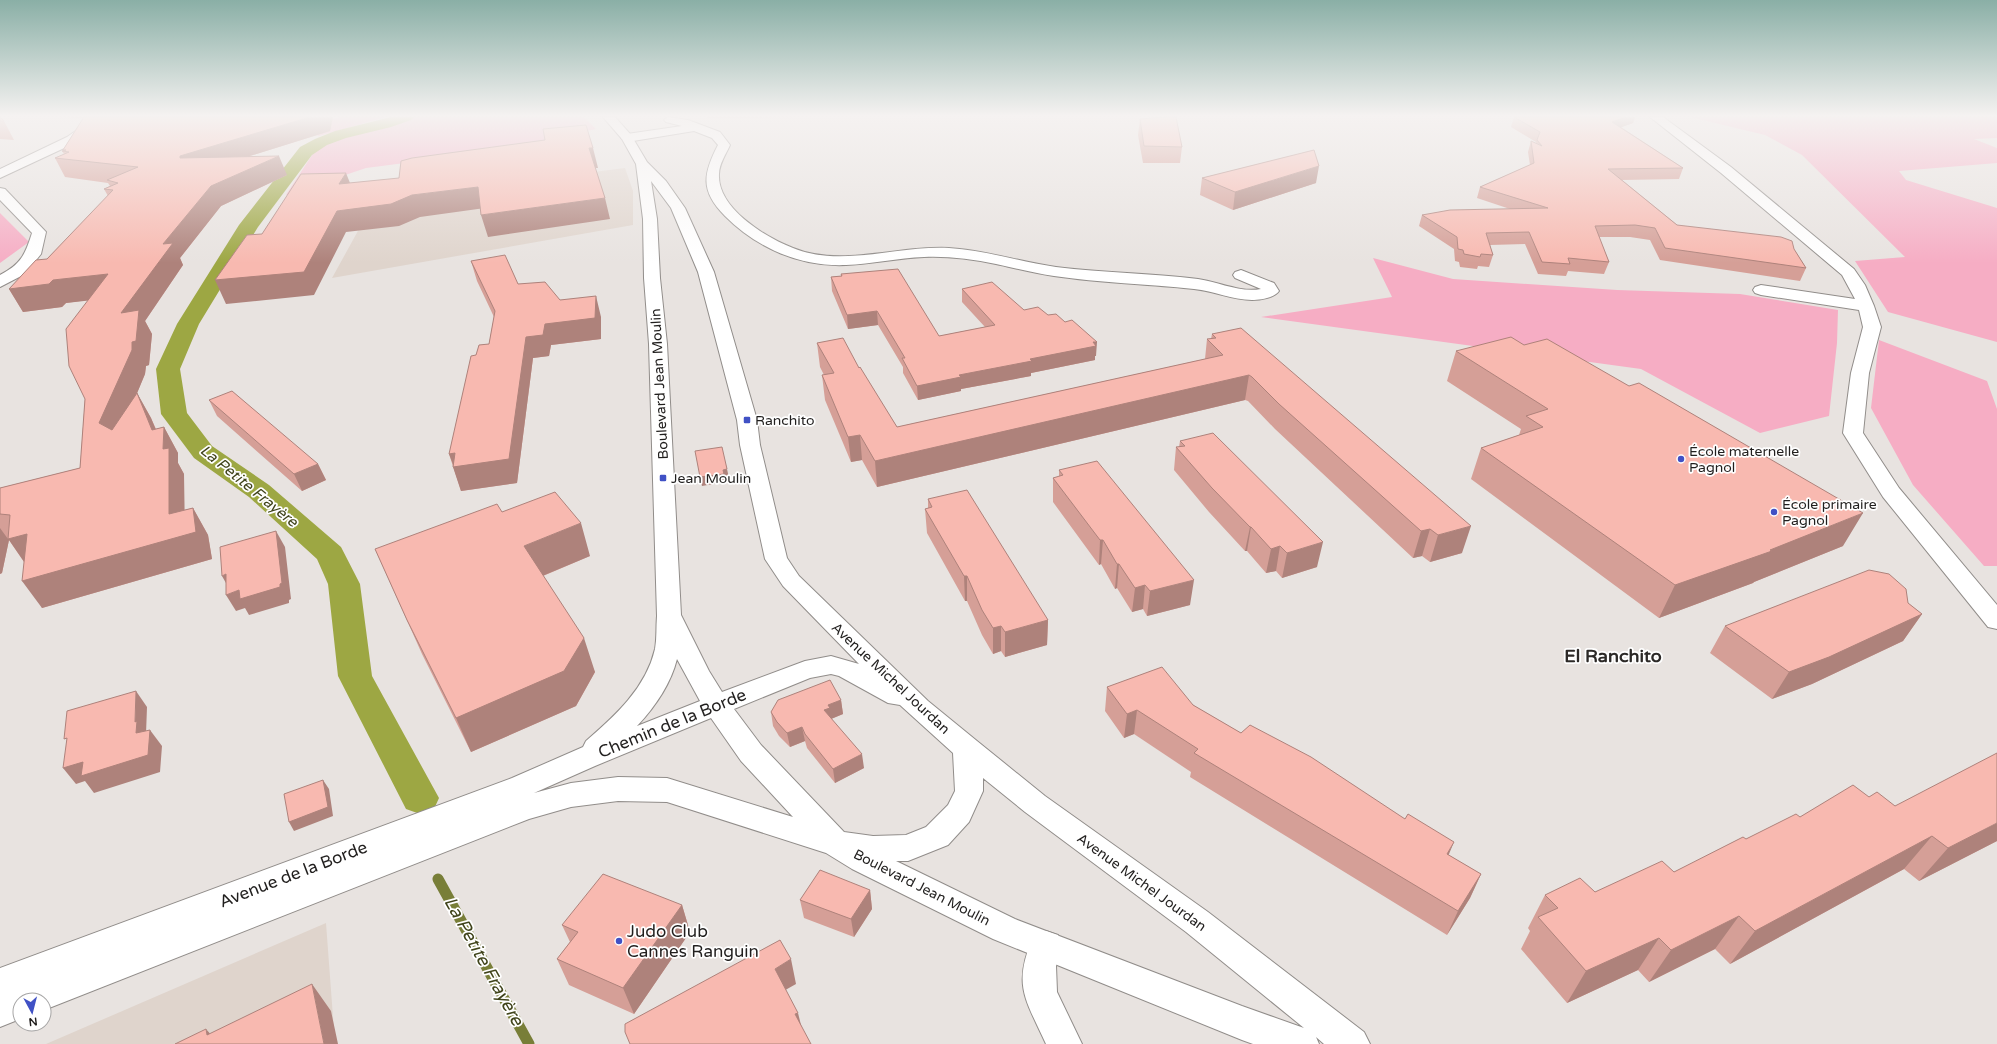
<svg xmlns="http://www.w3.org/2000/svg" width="1997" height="1044" viewBox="0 0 1997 1044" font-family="'Varela Round',sans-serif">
<rect width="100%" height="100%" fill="#e8e3e0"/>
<path fill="#dfd4cc" d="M625 168 633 191V225L332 278 375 200Z
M326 923 335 1044H46Z"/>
<path fill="#f6adc4" d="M340 117H386L319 136 298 129Z
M415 117H584L596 129 490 152 366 168 286 195 318 146 327 141Z
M1690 117H1997V138L1974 139 1997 148V163L1899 171 1906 180 1997 208V342L1888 312 1855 261 1905 257 1802 155 1765 135Z
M0 213 29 242 0 263Z
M1373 258 1453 279 1617 290 1740 294 1838 310 1837 343 1829 416 1760 433 1641 369 1261 317 1392 297Z
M1879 340 1987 381 1997 409V566H1984L1913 485 1871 408Z"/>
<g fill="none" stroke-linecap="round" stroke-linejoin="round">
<path stroke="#787e38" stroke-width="11" d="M438 879 529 1044"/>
<path fill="#9da743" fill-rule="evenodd" d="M391 117H414L411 120 391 127 346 138 327 145 312 155 258 227 199 324 180 369 187 413 212 446 269 485 341 547 360 584 372 676 439 798 434 809 420 814 406 809 338 676 328 584 317 559 249 497 194 458 161 414 156 369 177 324 239 225 300 147 315 139 335 131Z"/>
<defs>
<path id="minor" d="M96 117H110L75 143 0 178V169L67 137Z
M668 117 688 120 720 132 730 145C726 154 719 164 719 174 717 208 765 237 793 248 841 268 899 245 949 248 985 250 1020 262 1056 267 1103 273 1151 273 1198 279 1219 282 1240 293 1261 289L1235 278 1233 275 1235 272 1241 270 1274 283 1279 291C1274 298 1260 300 1252 300 1232 300 1214 291 1194 289 1147 284 1100 283 1054 276 1034 273 1015 268 996 264 972 259 948 256 924 257 898 258 872 264 846 265 800 267 757 248 725 216 700 191 703 174 718 145L712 138 694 131 627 142 621 138 627 134 682 126 666 122 664 120Z
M1650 117H1663L1731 167 1854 269 1865 285 1874 306 1881 327 1869 373 1863 433 1899 488 1997 605V629L1988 627 1883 497 1843 433 1851 373 1863 327 1859 310 1761 295 1755 293 1753 290 1755 287 1761 285 1855 299 1842 275 1721 173Z
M0 188 5 189 46 232 41 254 25 274 0 287V275C21 264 25 255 32 233L0 200Z
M1046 931 1058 935 1062 946 1056 966 1057 992 1082 1044H1046C1025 998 1012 985 1034 935Z"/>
<path id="secondary" d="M603 117H615L631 135 647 162 666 181 685 208 714 272 757 420 760 445 787 558 799 576 928 701 977 741 1045 796 1208 912 1364 1032 1370 1044H1324L1316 1037 1319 1044H1253L1242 1040 993 939 852 869 826 853 667 802 618 801 571 807 529 819 44 1010V1000H20V1019L0 1027V968L512 778 583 747 586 741C615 716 646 688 655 649 657 638 656 627 657 616L649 344 644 278 643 219 636 164 622 139ZM651 181 671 208 698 272 737 420 740 445 765 559 783 586 859 664 831 656 805 661 722 692 709 671 681 615 667 344 660 278 657 219ZM677 659 700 701 637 726C655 707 671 683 677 659ZM831 674 839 676 888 703 900 705 953 753 955 791 948 805 926 827 906 835 873 836 844 832 761 745 734 709 810 678ZM711 718 741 761 793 817 667 778 618 777 571 783 534 793 595 766ZM983 778 1025 812 1186 932 1304 1028 1242 1006 1015 919 896 861H908L948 845 969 822 983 791Z"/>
</defs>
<use href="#minor" stroke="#918d8a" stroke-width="2"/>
<use href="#secondary" stroke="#918d8a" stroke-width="2"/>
<use href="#minor" fill="#fff" fill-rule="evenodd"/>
<use href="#secondary" fill="#fff" fill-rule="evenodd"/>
</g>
<path fill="#d59f97" d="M0 117 4 121 14 140 0 139Z
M59 117H333L330 131 250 156 287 175 221 206 180 258 183 265 145 321 152 334 149 365 146 366 145 374 137 393 151 418 156 429 164 427 178 453V463L184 474V510L193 508 208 535 212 559 42 608 24 562 9 540 2 573 0 574V488L80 468 85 399 88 300 66 303 62 307 23 312 9 289 47 259 108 196 104 189 110 186 108 183 65 177 55 158 64 154 62 151H63V150L83 118Z
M707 117H805L707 118Z
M1514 117H1635L1633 123 1621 127 1683 168 1679 179 1622 180 1677 225 1794 249 1806 268 1800 281 1660 260 1650 240 1630 237H1599L1609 262 1604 274 1568 271 1566 276 1538 274 1525 244 1490 245 1493 255 1489 267 1478 266 1477 269 1460 267 1459 262 1455 261 1454 249 1419 226 1422 215 1510 209 1477 198 1480 187 1530 165 1528 152 1531 141 1536 143V142L1511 127Z
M1140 119 1182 147 1180 163H1143L1138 135Z
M1202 178 1316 183 1233 210 1200 195Z
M471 261 518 284 601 317V339L551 345 549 356 533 358 517 483 461 491 449 454 476 355 489 344 494 317 477 281Z
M841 274 939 336 985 327 962 302V289L1024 310 1048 315 1096 356H1095V360L1031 373V376L961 389V391L918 400 903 373V367L878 325 848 329 832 291 831 277 841 276Z
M1212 334 1462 553 1430 562 1422 556 1413 558 1275 429 1248 401 1245 400 877 487 862 460 851 462 825 400 822 375H824L820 367 817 343 859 368 897 427 1205 359 1207 339H1211Z
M1456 351 1843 546 1754 582 1753 583 1659 618 1471 479 1481 448 1519 435 1521 429 1447 381Z
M209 400 318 464 326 480 302 491 217 416Z
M1180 441 1317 567 1282 578 1276 571 1266 573 1247 551H1245L1209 512 1174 470 1176 447H1179Z
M1059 470 1190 605 1147 616 1143 609 1132 612 1117 588 1115 589 1101 564 1099 565 1053 502V478L1059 477Z
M928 499 1048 620 1047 645 1005 657 1001 651 993 654 982 635 967 601H965L927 533 925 509 928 508Z
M375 549 590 556 543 576 595 672 576 706 471 752 422 654Z
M1908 603 1922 614 1903 641 1812 684 1772 699 1710 653 1725 626Z
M1107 687 1193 705 1481 874 1470 898 1447 935 1190 777 1191 772 1134 734 1124 738 1105 711Z
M841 700 843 714 831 719 864 768 835 783 807 748 805 741 790 747 779 736 773 726 771 712Z
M1895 806 1997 841 1919 881 1904 869 1730 964 1715 949 1649 982 1638 970 1567 1003 1521 949 1530 931 1528 928 1545 895 1595 892 1674 872 1746 839 1800 817Z
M870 890 872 909 854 937 804 918 800 900Z
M682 905 690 932 634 1014 569 985 557 959 570 942 562 925Z"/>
<path fill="#ae827b" d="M310 117H333L330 131 189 175 180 158V156Z
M1625 117H1635L1633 123 1608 132 1612 122Z
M589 148H593L598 168H594Z
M279 156 287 175 221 206 180 258 183 265 145 321 152 334 149 365 146 366 145 374 114 449 99 423 121 313 163 244 211 186Z
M1319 166 1316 183 1233 210 1235 192Z
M346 173 354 193 339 184Z
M478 187 485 208 420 217 399 226 346 232 314 295 226 304 215 280 337 211 412 195Z
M605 198 610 219 488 237 481 215Z
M108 274 120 297 66 303 62 307 23 312 9 289 53 280Z
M596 296 601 317V339L551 345 549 356 533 358 517 483 461 491 453 467H454L449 454 526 337 545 324Z
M877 311 878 325 848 329 847 315Z
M1093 342H1097L1096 356H1095V360L1031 373V376L961 389V391L918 400 917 386 959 375 1030 359Z
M1249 375 1245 400 877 487 875 461Z
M137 393 151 418 163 447 164 427 178 453V463L184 474 185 535 193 508 208 535 212 559 42 608 22 581 169 514 152 430Z
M860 435 862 460 851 462 848 437Z
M318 464 326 480 302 491 294 474Z
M727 469 729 478 725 479V482L702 486 700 477 723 470Z
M1863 513 1843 546 1754 582 1753 583 1659 618 1675 585 1770 550Z
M581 523 590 556 535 579 524 546Z
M1471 526 1462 553 1430 562 1438 535Z
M1250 527H1251L1247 551H1245Z
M0 528 8 539 27 534V566L9 540 2 573 0 574Z
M1430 529 1422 556 1413 558 1421 531Z
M276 531 285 547 291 599 289 600V603L249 615 245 608 236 611 226 595 239 590Z
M1100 540H1103L1101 564 1099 565Z
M1323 542 1317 567 1282 578 1287 553Z
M1280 546 1276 571 1266 573 1271 549Z
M1117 564H1119L1117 588 1115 589Z
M226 574 231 592 222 576Z
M964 576H967V601H965Z
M1194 580 1190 605 1147 616 1150 591Z
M1145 585 1143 609 1132 612 1135 588Z
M1922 614 1903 641 1812 684 1772 699 1789 672Z
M1048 620 1047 645 1005 657V632Z
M1001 626V651L993 654V628Z
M584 638 595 672 576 706 471 752 456 718Z
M136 691 147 707 146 734 136 733 135 722Z
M841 700 843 714 831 719 824 710 828 705Z
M1137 710 1134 734 1124 738 1127 714Z
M802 727 805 741 790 747 787 733Z
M150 730 162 746 160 772 94 793 85 781 76 784 63 768Z
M862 754 864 768 835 783 833 769Z
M323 780 329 789 333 816 294 831 289 822Z
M1997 823V841L1919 881 1948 848Z
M1932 836 1904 869 1730 964 1755 931Z
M1454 842 1444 866 1447 854Z
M1481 874 1470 898 1447 935 1458 911Z
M870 890 872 909 854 937 851 919Z
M682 905 690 932 634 1014 623 988Z
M1739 916 1715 949 1649 982 1671 950Z
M1659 938 1638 970 1567 1003 1586 971Z
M791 959 796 984 780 993 775 969Z
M312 984 331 1011 338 1044H324Z
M798 1013 804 1037 795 1014Z
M206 1029 219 1044 207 1035Z"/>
<path fill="#f8b9b0" stroke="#ae827b" d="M0 117 4 121H0Z
M84 117H310L180 156V158L279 156 211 186 163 244 173 243 121 313 139 310 136 341 132 342V350L99 423 112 430 137 393 152 430 164 427 163 449 169 448V514L193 508 196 532 22 581 27 534 8 539 10 515 0 514V488L80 468 85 399 69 366 66 329 108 274 53 280 49 284 9 289 36 260 47 259 113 190 104 189 118 183 107 180 138 167 55 158 69 152 62 151 66 150H63Z
M1166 117H1176L1182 147 1144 146 1140 119Z
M1514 117H1625L1612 122 1683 168 1608 169 1677 225 1781 237 1792 241 1794 249 1806 268 1665 248 1655 228 1635 225 1595 226 1609 262 1568 258 1570 264 1542 262 1529 232 1486 233 1493 255 1481 254 1480 257 1464 254 1463 250 1458 249 1457 237 1422 215 1450 210 1548 208 1480 187 1534 163 1531 141 1542 146 1537 140 1540 132Z
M586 125 593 148H589L605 198 481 215 478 187 412 195 391 204 337 211 304 272 215 280 247 235 262 234 301 174 346 173 339 184 399 178 401 161 412 158 545 140 543 129Z
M1314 150 1319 166 1235 192 1202 178Z
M505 255 518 284 545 282 560 300 596 296 595 318 545 324 543 335 526 337 509 459 453 467 455 453 449 454 471 356 476 355 479 345 489 344 495 311 471 261Z
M898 269 939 336 995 325 962 289 992 282 1024 310 1038 307 1048 315 1056 314 1065 322 1072 320 1097 342H1093L1096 346 1030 359 1032 361 959 375 961 377 917 386 902 358H905L877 311 847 315 831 277 842 276 841 274Z
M1241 328 1471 526 1438 535 1430 529 1421 531 1279 404 1252 377 1249 375 875 461 860 435 848 437 822 375 834 373 817 343 843 338 859 368 860 367 897 427 1223 355 1207 339 1216 338 1212 334Z
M1511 337 1524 345 1547 339 1629 386 1639 383 1863 513 1770 550 1772 551 1675 585 1481 448 1543 427 1526 416 1548 409 1456 351Z
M232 391 318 464 294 474 209 400Z
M1213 433 1323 542 1287 553 1280 546 1271 549 1251 527H1250L1212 488 1176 447 1185 446 1180 441Z
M722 447 727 469 723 470 724 474 700 477 695 451Z
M1097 461 1194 580 1150 591 1145 585 1135 588 1119 564H1117L1103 540H1100L1053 478 1063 475 1059 470Z
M967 490 1048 620 1005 632 1001 626 993 628 982 610 967 576H964L925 509 932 507 928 499Z
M555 492 581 523 524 546 584 638 564 671 456 718 407 620 375 549 497 504 502 512Z
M276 531 282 583 280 584V587L240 599 239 590 226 595V574L222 576 220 547Z
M1869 570 1889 574 1906 589 1908 603 1922 614 1829 657 1789 672 1725 626Z
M1162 667 1193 705 1241 733 1250 725 1311 757 1405 819 1408 814 1454 842 1447 854 1481 874 1458 911 1194 753 1198 749 1137 710 1127 714 1107 687Z
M830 680 841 700 828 705 830 708 824 710 862 754 833 769 805 734 802 727 787 733 777 722 771 712 778 700Z
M136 691 135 722 137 721 136 733 150 730 148 755 81 776 83 762 63 768 67 738 64 739 67 711Z
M1997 753V823L1948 848 1932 836 1755 931 1739 916 1671 950 1659 938 1586 971 1538 917 1558 908 1545 895 1580 878 1595 892 1662 861 1674 872 1743 837 1746 839 1796 814 1800 817 1853 785 1869 797 1877 792 1895 806Z
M323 780 328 807 289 822 284 794Z
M820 870 870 890 851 919 800 900Z
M603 874 682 905 623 988 557 959 578 932 562 925Z
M780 940 791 959 775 969 798 1013 795 1014 811 1044H630L625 1032V1024Z
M312 984 324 1044H175L206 1029 207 1035Z"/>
<linearGradient id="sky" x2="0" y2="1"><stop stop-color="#8aafa6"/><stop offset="0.44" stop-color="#f5f2f1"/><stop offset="1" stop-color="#f5f2f1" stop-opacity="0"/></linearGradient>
<rect width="1997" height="263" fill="url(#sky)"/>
<g fill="#4051c5" stroke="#fff" stroke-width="1.5">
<rect x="743" y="416" width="8" height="8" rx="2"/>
<circle cx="1681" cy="459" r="4"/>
<rect x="659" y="474" width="8" height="8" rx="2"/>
<circle cx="1774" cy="512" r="4"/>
<circle cx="619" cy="941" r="4"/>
</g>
<g text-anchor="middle" stroke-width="3.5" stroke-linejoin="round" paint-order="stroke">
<g font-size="14" fill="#211f1e" stroke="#fff">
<text transform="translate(659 384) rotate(-93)" y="5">Boulevard Jean Moulin</text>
<text transform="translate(891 678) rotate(43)" y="5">Avenue Michel Jourdan</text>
<text transform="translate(1142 882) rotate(36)" y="5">Avenue Michel Jourdan</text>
<text transform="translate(922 887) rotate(27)" y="5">Boulevard Jean Moulin</text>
</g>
<g font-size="14" fill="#211f1e" stroke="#fff" text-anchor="start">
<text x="755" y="425">Ranchito</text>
<text x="1689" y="456">École maternelle<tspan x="1689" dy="16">Pagnol</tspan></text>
<text x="671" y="483">Jean Moulin</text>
<text x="1782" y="509">École primaire<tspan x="1782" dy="16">Pagnol</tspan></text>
</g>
<g font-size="15" font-style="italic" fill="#40441b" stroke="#fff">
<text transform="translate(249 486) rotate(39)" y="5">La Petite Frayère</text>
</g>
<g font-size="17" fill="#211f1e" stroke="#fff">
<text transform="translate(672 723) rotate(-22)" y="6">Chemin de la Borde</text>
<text transform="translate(293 874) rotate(-21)" y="6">Avenue de la Borde</text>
</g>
<g font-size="17" fill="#211f1e" stroke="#fff" text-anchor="start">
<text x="627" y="937">Judo Club<tspan x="627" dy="20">Cannes Ranguin</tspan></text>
</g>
<g font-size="18" font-weight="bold" fill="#2c2927" stroke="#fff">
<text x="1613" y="662">El Ranchito</text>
</g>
<g font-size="18" font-style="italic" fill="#40441b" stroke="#fff">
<text transform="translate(484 961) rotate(61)" y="6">La Petite Frayère</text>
</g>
</g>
<g transform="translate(32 1012) rotate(173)"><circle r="19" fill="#ffffff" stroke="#a6a5a5"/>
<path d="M0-3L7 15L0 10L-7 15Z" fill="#4051c5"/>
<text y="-6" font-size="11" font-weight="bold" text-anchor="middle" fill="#211f1e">N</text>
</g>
</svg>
